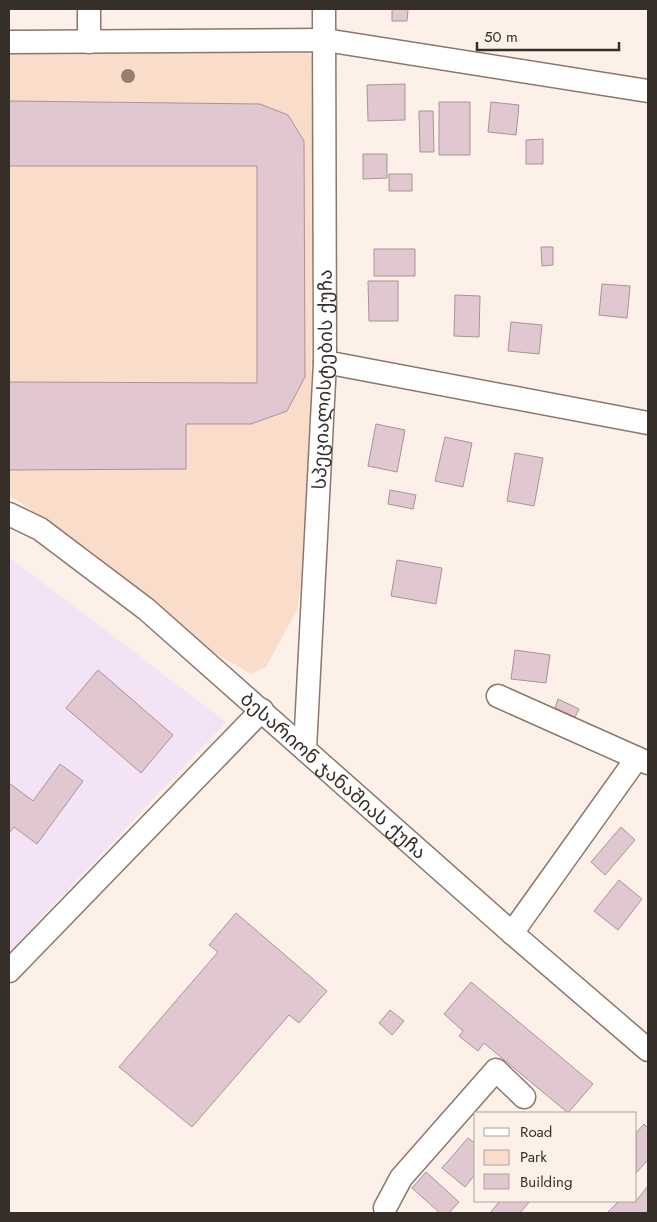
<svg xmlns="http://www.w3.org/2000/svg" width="657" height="1222" viewBox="0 0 657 1222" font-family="Jost,'Noto Sans Georgian',sans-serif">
<rect width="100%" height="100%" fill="#fdf0e8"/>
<path fill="#f3e3f5" d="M9 557 226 722 9 952Z"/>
<path fill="#fadccb" d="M306 51 314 59 310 526 297 610 266 667 251 674 211 651 91 551 9 495V54Z"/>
<path fill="#e1c8d0" stroke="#a9929a" d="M392 9H408L407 21H392Z
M405 84V120L368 121 367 85Z
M9 101 260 104 288 115 304 141 305 377 287 411 251 424H186V469L9 470V382L257 383V166H9Z
M439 102H470V155H439Z
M491 102 519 105 516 135 488 132Z
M419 111H433L434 152H420Z
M543 139V164H526V140Z
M363 154H387V178L363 179Z
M389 174H412V191H389Z
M541 247H553V265L542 266Z
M374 249H415V276H374Z
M368 281H398V321H369Z
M602 284 630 286 627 318 599 315Z
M455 295 480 296 479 337 454 336Z
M511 322 542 325 539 354 508 351Z
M376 424 405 430 397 472 368 466Z
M445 437 472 443 463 487 435 481Z
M515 453 543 458 534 506 507 501Z
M390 490 416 495 413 509 388 504Z
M397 560 442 568 436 604 391 596Z
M515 650 550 655 546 683 511 679Z
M98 670 173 735 141 773 66 708Z
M558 699 579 709 575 717 555 708Z
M60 764 83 781 37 844 14 827 9 833V783L33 801Z
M621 827 635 840 605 875 591 862Z
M619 880 642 899 618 930 594 911Z
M236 913 327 991 299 1023 289 1015 192 1127 119 1067 218 952 209 945Z
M471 982 593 1084 568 1113 484 1043 478 1051 459 1036 463 1031 444 1014Z
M390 1010 404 1021 392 1035 379 1023Z
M644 1124 648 1128V1160L636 1173V1133Z
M468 1138 476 1144V1173L465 1187 442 1168Z
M426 1172 459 1202 449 1213H440L412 1188Z
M648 1186V1213H607L619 1201H631L632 1202 636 1201Z
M500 1201H530L520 1213H490Z"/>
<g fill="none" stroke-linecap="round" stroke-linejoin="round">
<defs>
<g id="minor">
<path d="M89 9V42"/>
<path d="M9 42 325 40 648 91"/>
<path d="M325 362 648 423"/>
<path id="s1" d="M9 514 40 529 146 609 512 933 648 1050"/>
<path d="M498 696 648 763"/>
<path id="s2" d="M305 749 325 362 324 9"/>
<path d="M512 933 637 758"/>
<path d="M9 971 262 710"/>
<path d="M385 1208 401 1178 496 1070 524 1097"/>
</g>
</defs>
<use href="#minor" stroke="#8b776c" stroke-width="25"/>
<use href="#minor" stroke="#fff" stroke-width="22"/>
</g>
<circle fill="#967f71" cx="128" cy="76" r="7"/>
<g text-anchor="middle" stroke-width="5" stroke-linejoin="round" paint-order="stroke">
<g font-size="19" fill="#362e29" stroke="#fdf0e8">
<text dy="7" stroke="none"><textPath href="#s2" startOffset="370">სპეციალისტების ქუჩა</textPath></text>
<text dy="7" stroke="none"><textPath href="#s1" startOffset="418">ბესარიონ ჯანაშიას ქუჩა</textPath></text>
</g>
</g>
<rect width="657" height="1222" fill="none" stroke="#362e29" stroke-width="20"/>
<rect x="474" y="1112" width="162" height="90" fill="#fdf0e8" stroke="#ada29c"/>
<rect x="484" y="1128" width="25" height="8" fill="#ffffff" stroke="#ada29c"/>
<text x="520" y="1137" font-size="15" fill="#362e29">Road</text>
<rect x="484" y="1150" width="25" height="15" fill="#fadccb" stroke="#ada29c"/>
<text x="520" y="1162" font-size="15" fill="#362e29">Park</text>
<rect x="484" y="1174" width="25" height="15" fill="#e1c8d0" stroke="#ada29c"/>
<text x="520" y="1187" font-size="15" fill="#362e29">Building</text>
<path d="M477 42v8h142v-8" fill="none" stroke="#362e29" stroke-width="2.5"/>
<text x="484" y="42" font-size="15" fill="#362e29" stroke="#fdf0e8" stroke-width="4" paint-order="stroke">50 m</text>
</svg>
